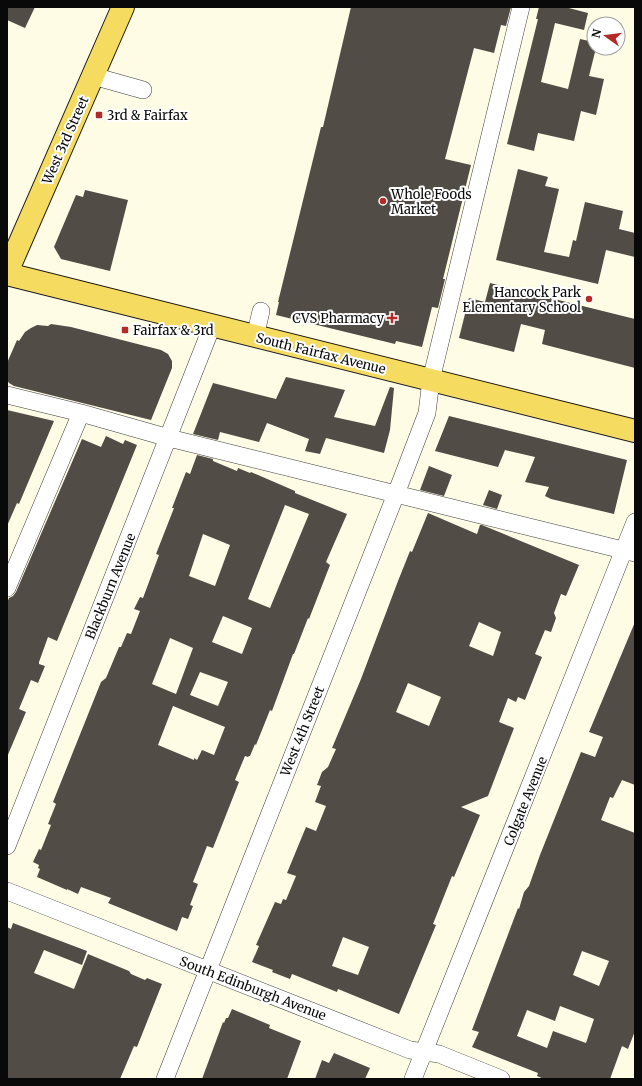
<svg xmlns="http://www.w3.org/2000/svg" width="642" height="1086" viewBox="0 0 642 1086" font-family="Merriweather,serif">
<rect width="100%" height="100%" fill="#fffce6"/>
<path fill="#524c46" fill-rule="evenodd" d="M7 7H35L25 28 7 20Z
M351 7H511L506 26 501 25 494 53 474 48 445 159 471 165 443 279H445L438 308 432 307 422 347 396 341 395 344 276 315 279 302H278L294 237 321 127H323Z
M539 7H565L588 13 584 30 555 23 541 82 568 89 580 39 594 42V48H596L589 76 604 79 596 115 581 111 574 141 538 133 534 151 507 144 538 19H536Z
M518 169 548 177 545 186 559 189 544 252 569 257 573 240 576 241 585 202 623 211 619 229 635 233V257L606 250 598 284 496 260Z
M85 190 128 200 110 271 61 259 54 247 76 195 83 197Z
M490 283 635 319V368L542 344 545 330 521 324 514 352 459 338 469 298 485 302Z
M51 324 71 327 161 350 168 354 172 361V368L151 420 14 386 9 383 7 380V363L17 340 19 341 25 332 31 328 37 325 48 326Z
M286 377 345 390 334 417 375 426 390 387 394 388 390 430 384 453 326 438 320 454 305 451 309 439 267 423 259 442 220 432 218 440 193 434 213 383 276 399Z
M7 410 54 421 19 504 17 503 7 526Z
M449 416 627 460 614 514 551 499 545 496 549 487 525 482 535 457 505 450 498 467 435 451Z
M106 436 123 444 125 440 137 445 57 641 48 637 39 662V664L45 666 38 683 31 680 19 709 26 712 7 757V603L9 598 13 596 16 592 82 439 101 447Z
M197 455 213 459V461L237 471 238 468 250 473 251 472 295 491V493L347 514 326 562 330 565 309 619 308 618 294 654H293L272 711 270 710 256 745 255 744 250 756H249L248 757 245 756 235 780 239 782 213 848 207 846 193 882 198 884 190 905 193 906 188 919 182 917 177 931 108 903 111 898 81 887 78 894 67 889V890L37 877 40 869 38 868 39 865 33 862 39 849 41 850 51 825 48 824 56 804 53 802 101 682 106 678 119 647H121L127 633 131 634 140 611 134 609 140 597 143 598 159 555 156 554 174 508H172L186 472 190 474ZM285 505 309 514 270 608 248 599ZM203 534 230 545 215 586 189 576ZM223 616 252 628 242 654 212 642ZM170 638 193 648 176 694 152 684ZM200 672 228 682 218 706 190 695ZM173 706 225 727 214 755 202 750 197 760 194 758V760L158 745Z
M429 466 452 475 444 496 420 490Z
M489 490 502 495 497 509 483 505Z
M428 513 477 534 480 525H482L579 565 566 596 561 594 554 613 556 618 551 632 545 630 535 654 542 657 525 700 518 697 516 702 508 698 499 722 514 728 488 796 461 807 480 815 454 877 452 876 433 924 436 925 399 1014 338 989 337 992 292 974 290 979 272 972 273 970 252 962 259 946 256 945 275 902 281 904 283 899 286 900 296 876 287 873 306 827 316 831 326 806 315 802 321 786 317 785 322 772 328 767 336 749 332 748 361 679 398 581 410 551 412 552ZM479 622 501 632 493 656 469 646ZM408 683 441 697 429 726 396 712ZM343 937 369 947 358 975 332 966Z
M635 622V785L622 780 613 798 610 797 601 820 635 833V1031L628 1049 622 1046 610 1079H544L537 1076 538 1073 472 1047 479 1032 472 1030 518 908 519 909 524 892 529 886 540 855 581 752 595 757 603 737 589 732ZM582 951 609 961 599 986 573 975ZM560 1006 594 1019 586 1043 553 1031 547 1048 517 1036 527 1010 555 1021Z
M13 923 87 951 82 965 44 950 34 973 74 989 88 954 129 971 131 974 145 980 147 978 162 984 137 1047 134 1046 120 1079H7V927L11 929Z
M232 1009 270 1025 269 1028 301 1041 287 1079H202L223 1022 224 1023 226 1018H228Z
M334 1053 370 1068 365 1079H315L322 1060 329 1063Z"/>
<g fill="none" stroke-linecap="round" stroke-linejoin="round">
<defs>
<path id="minor" d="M93 76 143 90
M255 337 261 311
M7 395 81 413 169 438 635 553
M7 588 81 413
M7 846 212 326
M7 891 410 1050 439 1054 501 1079
M165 1079 396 494 427 413 431 380 521 7
M413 1079 635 522"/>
<path id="major" d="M7 272 123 7
M7 274 635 431"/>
</defs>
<use href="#minor" stroke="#3c3c3c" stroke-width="18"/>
<use href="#major" stroke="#1a1a1a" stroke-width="24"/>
<use href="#minor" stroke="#fff" stroke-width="17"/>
<use href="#major" stroke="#f5dc60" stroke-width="22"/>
</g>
<g fill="#b52a26" stroke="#fff" stroke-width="1.5">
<rect x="95" y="111" width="8" height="8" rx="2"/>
<circle cx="383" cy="201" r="4"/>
<circle cx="589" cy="299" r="4"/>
<path d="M390 312h4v4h4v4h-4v4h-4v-4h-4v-4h4z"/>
<rect x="121" y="326" width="8" height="8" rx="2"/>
</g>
<g text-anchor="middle" stroke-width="4" stroke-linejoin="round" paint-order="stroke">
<g font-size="13" fill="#090909" stroke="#fff" text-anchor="start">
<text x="107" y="120">3rd &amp; Fairfax</text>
<text x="391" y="199">Whole Foods<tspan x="391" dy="15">Market</tspan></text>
<text x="581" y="297" text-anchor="end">Hancock Park<tspan x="581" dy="15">Elementary School</tspan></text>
<text x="384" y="323" text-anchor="end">CVS Pharmacy</text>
<text x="133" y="335">Fairfax &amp; 3rd</text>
</g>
<g font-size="13" fill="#090909" stroke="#fff">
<text transform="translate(65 140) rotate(-66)" y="5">West 3rd Street</text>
<text transform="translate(321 353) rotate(14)" y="5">South Fairfax Avenue</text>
<text transform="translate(110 586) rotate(-68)" y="5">Blackburn Avenue</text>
<text transform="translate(302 731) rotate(-68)" y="5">West 4th Street</text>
<text transform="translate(525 801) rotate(-68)" y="5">Colgate Avenue</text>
<text transform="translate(253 988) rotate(21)" y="5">South Edinburgh Avenue</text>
</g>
</g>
<rect width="642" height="1086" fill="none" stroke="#090909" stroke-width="16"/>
<g transform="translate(606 36) rotate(284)"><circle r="19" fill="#ffffff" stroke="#9d9d9d"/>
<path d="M0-3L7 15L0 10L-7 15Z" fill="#b52a26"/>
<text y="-6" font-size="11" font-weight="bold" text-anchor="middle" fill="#090909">N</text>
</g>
</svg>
